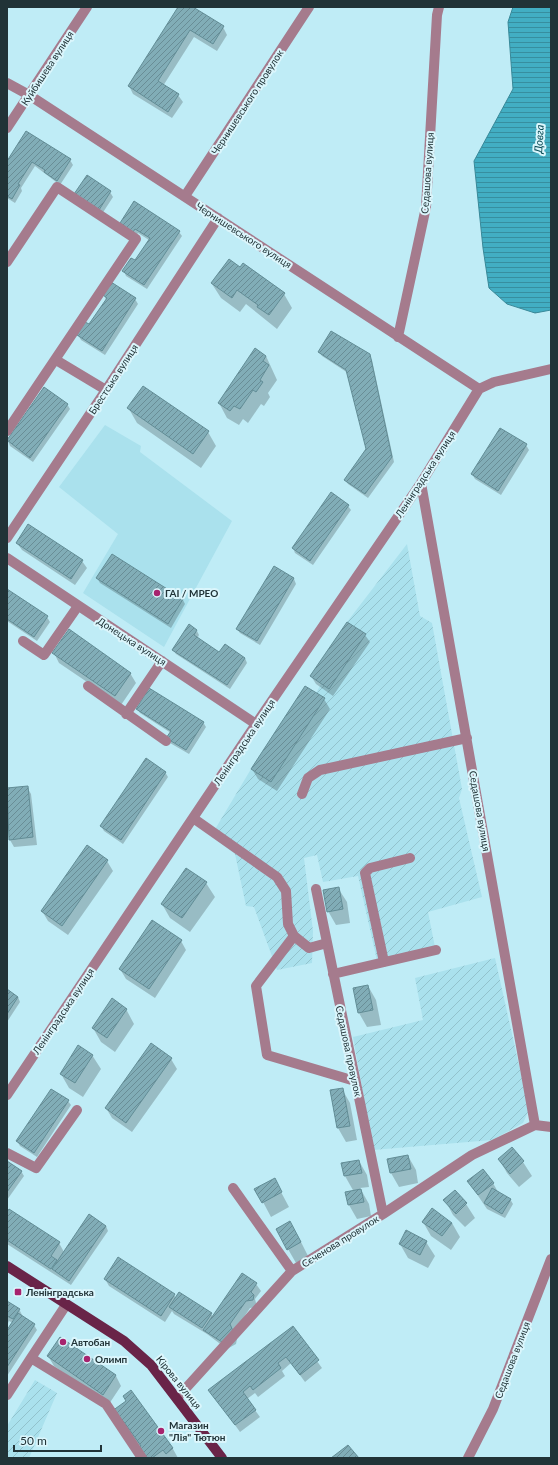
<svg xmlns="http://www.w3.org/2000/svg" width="558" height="1465" viewBox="0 0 558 1465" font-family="Lato,sans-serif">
<defs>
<pattern id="industrial-furrows" width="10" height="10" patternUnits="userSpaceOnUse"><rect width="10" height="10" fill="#aae1ed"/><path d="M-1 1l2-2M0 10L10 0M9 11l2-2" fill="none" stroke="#92c2cc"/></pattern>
<pattern id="water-rules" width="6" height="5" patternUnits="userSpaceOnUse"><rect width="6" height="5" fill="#42aec3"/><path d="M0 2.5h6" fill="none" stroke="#378e9f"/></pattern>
<pattern id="building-hatch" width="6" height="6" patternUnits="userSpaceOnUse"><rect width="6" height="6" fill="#81adb7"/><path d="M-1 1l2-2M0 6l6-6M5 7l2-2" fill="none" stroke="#698d96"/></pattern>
</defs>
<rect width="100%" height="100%" fill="#bfecf6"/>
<path fill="#aae1ed" d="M105 425 141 446 140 452 232 521 164 647 83 593 118 534 59 487Z"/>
<path fill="url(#industrial-furrows)" d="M407 544 420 616 432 623 462 789 459 798 482 897 428 912 436 952 378 965 358 876 323 882 317 855 304 858 313 931 312 963 277 970 254 907 246 906 235 854 211 836 251 769 271 782 325 699 316 693 321 684 329 689 366 635 347 622Z
M495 958 529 1110 523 1123 492 1140 373 1150 353 1037 423 1020 415 978Z
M35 1380 57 1393 29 1458H7V1426Z"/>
<path fill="url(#water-rules)" stroke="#388999" d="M513 7H551V310L535 313 507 304 489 288 483 248 474 161 513 89 508 22Z"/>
<path fill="#0003" d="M179 7H191L223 27 227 35 217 51 194 37 163 86 178 95 183 102 172 118 133 94 129 86Z
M70 160 73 165 60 185 35 166 21 188 22 191 15 203 7 198V163Z
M87 177 110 192 113 197 102 214 78 199Z
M123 228 179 232 182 236 147 289 126 276 124 271 135 262 149 240 138 233 136 236Z
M241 268 284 294 292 308 277 329 246 304 240 312 221 298 212 284Z
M104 295 135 299 138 304 105 355 81 340 78 335 90 326 106 300Z
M319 352 369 355 372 360 394 462 368 498 348 484 345 480 367 449 348 373 322 356Z
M266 356 277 380 268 393 270 397 264 406 261 404 248 423 243 419 239 425 227 418 219 403Z
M44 389 67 404 70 409 33 462 10 446 8 441Z
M129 409 208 432 216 446 201 468 137 423Z
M500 429 526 445 529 450 501 495 475 479 472 474Z
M348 506 351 510 313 565 295 553 293 548Z
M17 543 82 561 87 568 75 585 22 550Z
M112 555 183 600 185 604 171 628 100 583 97 578Z
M274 567 294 579 296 584 260 645 240 633 237 629Z
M7 591 47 617 50 622 37 641 7 621Z
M348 623 365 635 370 642 333 696 316 684 311 676Z
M197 631 199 635 197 639 220 653 245 658 247 663 230 689 176 654 173 650Z
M54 653 130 673 136 683 121 705 59 663Z
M324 699 330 709 277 791 258 779 252 769Z
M137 709 203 722 206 727 189 754 170 743 171 733 140 713Z
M165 772 168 777 123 844 104 831 101 826Z
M27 787 31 794 37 845 14 847 10 840 7 789Z
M87 847 107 861 113 871 68 935 48 921 42 911Z
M206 883 215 897 190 932 170 918 162 904Z
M338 888 347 902 350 923 336 925 328 911Z
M181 941 186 950 155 998 126 979 120 969Z
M368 986 376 1000 381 1025 367 1027 359 1013 355 989Z
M7 990 18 997 20 1002 7 1022Z
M126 1009 134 1024 115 1052 101 1042 93 1028Z
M92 1055 101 1069 83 1097 69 1088 61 1074Z
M171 1059 177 1069 132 1132 112 1118 106 1108Z
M342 1089 350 1103 357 1140 346 1142 338 1128Z
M68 1101 71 1105 37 1157 20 1146 17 1141Z
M512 1148 523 1162 532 1176 519 1187 507 1173 499 1159Z
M408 1156 416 1170 418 1183 399 1187 391 1173Z
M359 1161 367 1175 369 1187 360 1188 369 1204 371 1216 357 1219 349 1205 346 1193 354 1192 345 1176Z
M7 1162 21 1171 24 1176 7 1200Z
M274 1179 289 1207 271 1217 263 1202Z
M468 1181 493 1183 498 1192 510 1199 513 1204 505 1218 487 1209Z
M455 1191 466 1204 475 1218 465 1227 453 1215 445 1200Z
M7 1214 59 1243 64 1252 90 1215 106 1226 108 1231 71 1285 7 1244Z
M423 1222 452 1223 460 1237 451 1250 431 1236Z
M298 1236 308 1256 296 1263 288 1249Z
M426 1242 435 1256 428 1268 408 1258 400 1244Z
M105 1279 174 1295 176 1298 211 1314 213 1317 256 1284 261 1291 255 1299 257 1307 250 1308 234 1332 237 1339 236 1344 227 1349 207 1334 174 1314 172 1311 165 1322 109 1286Z
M7 1302 19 1309 23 1317 34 1325 37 1330 7 1376V1332L13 1323 9 1321 7 1325Z
M292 1327 322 1368 305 1382 291 1363 282 1371 285 1376 258 1397 255 1393 247 1399 260 1417 240 1432 210 1390Z
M60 1339 116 1376 121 1386 109 1404 54 1366 48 1356Z
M131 1392 173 1449 178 1458H147L119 1421Z"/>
<path fill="url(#building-hatch)" stroke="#628d96" d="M178 7H193L224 26 213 44 190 30 158 81 179 94 168 112 128 86Z
M26 131 71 159 57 181 44 172 45 170 32 162 18 184 20 185 12 199 7 196V161Z
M87 175 111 191 99 210 74 194Z
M134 201 180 231 144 285 122 271 131 258 135 260 150 238 135 229 133 232 120 223Z
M229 259 240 267 243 263 285 293 269 315 257 307 258 305 237 290 232 298 211 283Z
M111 282 136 298 102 351 77 335 85 322 89 324 107 298 103 295Z
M331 331 370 354 392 457 365 494 344 480 366 449 346 370 318 352Z
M255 348 266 356 263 361 269 365 260 380 263 382 256 392 253 390 240 409 234 406 230 411 218 403Z
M143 386 209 431 193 454 127 408Z
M44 387 68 404 30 458 7 440Z
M500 428 527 444 498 491 471 474Z
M331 492 349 505 310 561 292 548Z
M28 524 83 560 71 579 16 543Z
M112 554 183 599 168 624 96 578Z
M274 566 294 578 257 641 236 629Z
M7 589 48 616 34 637 7 619Z
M347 622 366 634 329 689 310 676Z
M189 624 197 630 194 635 219 652 225 644 245 658 227 685 172 650Z
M69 629 131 673 115 696 52 653Z
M305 686 325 698 271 782 251 769Z
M149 688 204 722 186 750 166 738 171 731 136 709Z
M146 758 166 772 121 840 100 826Z
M28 786 33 837 9 840 7 788Z
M87 845 108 860 62 926 41 911Z
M186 868 207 882 182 918 161 904Z
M339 887 343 909 327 912 323 890Z
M152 920 182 940 149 989 119 969Z
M368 985 373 1010 358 1013 353 988Z
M7 989 18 997 7 1014Z
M112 998 127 1009 107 1038 92 1028Z
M151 1043 172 1058 126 1123 105 1108Z
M78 1045 93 1055 75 1083 60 1074Z
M343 1088 350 1126 337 1128 330 1090Z
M51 1089 69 1100 34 1153 16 1141Z
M512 1147 524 1161 510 1174 498 1159Z
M408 1155 411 1169 390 1173 387 1159Z
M359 1160 362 1173 344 1176 341 1163Z
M7 1161 22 1171 7 1192Z
M483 1169 494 1183 478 1195 467 1181Z
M275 1178 282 1192 262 1203 254 1189Z
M492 1188 511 1199 502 1214 484 1203Z
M361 1189 364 1202 348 1205 345 1192Z
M455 1190 467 1203 456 1214 443 1200Z
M432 1208 452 1223 442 1236 422 1222Z
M9 1209 60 1242 51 1256 57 1260 51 1269 7 1240V1212Z
M89 1214 106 1226 69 1281 52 1269Z
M290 1221 301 1242 287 1250 276 1229Z
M406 1230 427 1241 420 1255 399 1244Z
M118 1257 175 1294 161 1316 104 1279Z
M242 1273 257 1283 251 1292 254 1295 253 1300 246 1301 230 1324 233 1331 222 1342 203 1330Z
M179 1292 212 1313 202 1328 169 1307Z
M7 1301 20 1309 13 1319 7 1316Z
M18 1313 35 1324 7 1367V1330Z
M293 1326 319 1360 300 1375 286 1357 278 1363 281 1368 253 1390 250 1386 243 1392 256 1410 235 1425 208 1390Z
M60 1337 116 1375 103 1395 47 1356Z
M131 1390 173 1448 166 1454 163 1450 152 1458H147L139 1447 141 1446 124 1422 112 1411 126 1401 123 1396Z
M348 1445 359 1458H331Z"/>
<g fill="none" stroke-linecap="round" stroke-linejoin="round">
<path stroke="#a57b8d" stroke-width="10" d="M7 83 29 95 479 389
M7 128 87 7
M185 196 309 7
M7 262 57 187 136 239 7 431
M398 337 426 207 437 15 439 7
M56 360 106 390
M479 389 494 382 551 369
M421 483 535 1125 551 1127
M7 538 106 390 218 218
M7 558 256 724
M23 641 44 655 78 606
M88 686 166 741
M126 714 162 661
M302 794 308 778 320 770 467 738
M193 818 277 877 286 891 288 924 294 936 309 948 327 943
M316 889 383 1214
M294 936 256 986 267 1055 355 1081
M384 962 365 873 370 868 410 858
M333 974 436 950
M7 1095 256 724 421 483 479 389
M7 1153 36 1168 77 1110
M233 1188 292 1271
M66 1305 31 1358 106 1404 142 1458
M7 1395 31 1358
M177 1398 292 1271 383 1214 472 1155 535 1125
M468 1458 493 1409 551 1259"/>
<path stroke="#692448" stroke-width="10" d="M7 1266 124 1341 151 1365 222 1458"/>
</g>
<g fill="#a7236e" stroke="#dbf6fc" stroke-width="1.5">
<circle cx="157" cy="593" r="4"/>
<rect x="14" y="1288" width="8" height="8" rx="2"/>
<circle cx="63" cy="1342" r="4"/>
<circle cx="87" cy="1359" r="4"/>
<circle cx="161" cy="1431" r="4"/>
</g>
<g text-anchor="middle" stroke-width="4" stroke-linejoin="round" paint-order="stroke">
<g font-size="10" fill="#213337" stroke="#dbf6fc">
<text transform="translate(47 68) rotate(-57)" y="4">Куйбишева вулиця</text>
<text transform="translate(247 102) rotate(-57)" y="4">Чернишевського провулок</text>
<text transform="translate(427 173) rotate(-86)" y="4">Седашова вулиця</text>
<text transform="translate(244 235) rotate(33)" y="4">Чернишевського вулиця</text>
<text transform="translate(113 379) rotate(-57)" y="4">Брестська вулиця</text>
<text transform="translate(425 474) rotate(-57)" y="4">Ленінградська вулиця</text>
<text transform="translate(132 641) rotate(33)" y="4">Донецька вулиця</text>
<text transform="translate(244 742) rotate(-56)" y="4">Ленінградська вулиця</text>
<text transform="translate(480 811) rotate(80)" y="4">Седашова вулиця</text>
<text transform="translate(63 1011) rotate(-56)" y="4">Ленінградська вулиця</text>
<text transform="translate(349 1051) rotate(78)" y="4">Седашова провулок</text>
<text transform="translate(340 1241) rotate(-32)" y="4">Сєченова провулок</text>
<text transform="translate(512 1360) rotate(-69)" y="4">Седашова вулиця</text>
<text transform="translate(179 1382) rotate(51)" y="4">Кірова вулиця</text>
</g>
<g font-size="10" font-weight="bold" fill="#213337" stroke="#dbf6fc" text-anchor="start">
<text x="165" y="597">ГАІ / МРЕО</text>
<text x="26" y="1296">Ленінградська</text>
<text x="71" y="1346">Автобан</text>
<text x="95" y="1363">Олимп</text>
<text x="169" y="1429">Магазин<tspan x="169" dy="12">"Лія" Тютюн</tspan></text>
</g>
<g font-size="11" font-style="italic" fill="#074954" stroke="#dbf6fc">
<text transform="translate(539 139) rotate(-86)" y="4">Довга</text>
</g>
</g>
<rect width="558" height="1465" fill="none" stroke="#213337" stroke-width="16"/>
<path d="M14 1445v6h87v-6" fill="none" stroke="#213337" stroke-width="2"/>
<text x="20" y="1445" font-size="12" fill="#213337" stroke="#dbf6fc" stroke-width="3" paint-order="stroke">50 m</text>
</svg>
